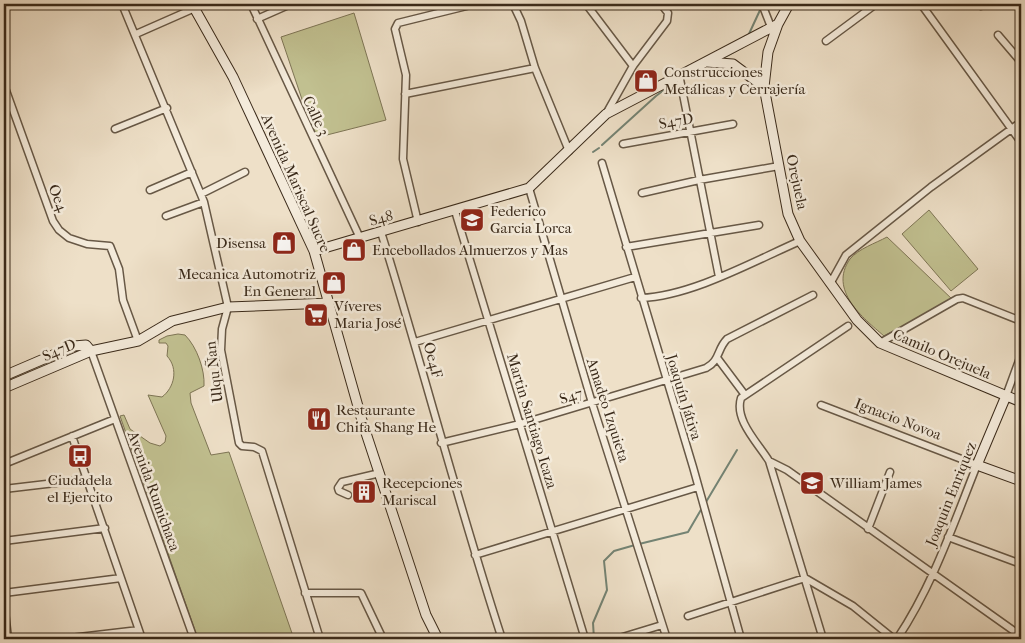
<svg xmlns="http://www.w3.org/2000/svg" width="1025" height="643" viewBox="0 0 1025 643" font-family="'IM FELL French Canon',serif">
<rect width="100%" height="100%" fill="#eee0c8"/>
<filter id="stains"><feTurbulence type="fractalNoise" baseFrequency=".004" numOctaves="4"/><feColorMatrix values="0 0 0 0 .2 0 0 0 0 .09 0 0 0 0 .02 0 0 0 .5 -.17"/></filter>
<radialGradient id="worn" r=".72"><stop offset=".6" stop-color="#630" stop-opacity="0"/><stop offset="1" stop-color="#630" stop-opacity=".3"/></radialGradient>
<path fill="#c1c090" stroke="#7e7555" d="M354 13 386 120 315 138 281 37Z
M929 210 978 269 951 291 902 234Z
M887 237 953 300 884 336C863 318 828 290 850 259 858 249 876 243 887 237Z
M178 334 185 335C197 347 205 370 204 386L190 393 191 403 211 455 229 452 294 639H198L120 416 124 415 130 429 150 443 160 446 165 442 166 436 148 395 162 397C174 388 179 369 167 356L168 346 166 343H159V340L167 336Z"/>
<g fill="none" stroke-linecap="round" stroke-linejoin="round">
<path stroke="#748373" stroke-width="2" d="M748 36 761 8
M721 59 743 47
M602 145 656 96 672 84
M593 152 599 148
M706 502 737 450
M639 544 688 532 702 508
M594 639 593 623 607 590 604 561 614 551 635 545"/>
<defs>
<path id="street" d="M122 4 204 202 228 307 222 329 221 350 239 443 242 446 254 447 262 451 320 639
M251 4 360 238
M513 4 521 21 535 68 569 151
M586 4 633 66
M762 4 771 27
M921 4 1021 142
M980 4 981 6
M257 19 291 4
M136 34 195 8
M998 35 1021 62
M826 41 876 4
M679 74 719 277
M4 85 53 221 59 230 69 238 87 244 110 246 119 269 123 300 138 341
M405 94 535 68
M606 114 633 66 667 21 668 13 661 4
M115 129 167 108
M623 144 733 124
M602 163 693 467 741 639
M529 188 592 403 667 639
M150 190 192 172
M642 193 699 180 779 166
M201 194 245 172
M455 211 585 639
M166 216 204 202
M418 222 403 159 406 75 395 29 398 23 475 4
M381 232C423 367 458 504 502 639
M626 247 759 225
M4 255V264
M830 284 846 255 931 187 1021 122
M641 298C692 296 754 261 800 241
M415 342 635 277
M880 343 957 299 963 298 1021 321
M91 351 194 639
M718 359 745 395
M1006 396 1021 355
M821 405 977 465C953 525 933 585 897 639
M72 436 142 639
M441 443 520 424 706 368C720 361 717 349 727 339L813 295
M769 461C758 443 734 420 741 398L848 326
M4 464 115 419
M4 489 89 479
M348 495 339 491 338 488 342 482 380 473
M868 529 890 472
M948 537 1021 564
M4 541 105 528
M475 555 698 487
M4 593 121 578
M305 593H361L383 639
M4 602 8 639
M688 616 805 578 853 606 894 639
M62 639 139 630
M616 639 662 625
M823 639 769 461 787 470 1021 636"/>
<path id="secondary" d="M192 4 233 77 314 251 363 424 426 615 438 639
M789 4 778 24 768 52 764 87 788 214 800 241 857 320 880 343 1021 402
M707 62 733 64 764 87
M314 251 529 188 606 114 778 24
M4 376 74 346 86 345 91 351
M4 388 91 351 138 341 172 321 228 307 328 303
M1006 396 977 465 1021 481"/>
</defs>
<use href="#street" stroke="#675846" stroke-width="9"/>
<use href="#secondary" stroke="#3a2a1a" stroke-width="11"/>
<use href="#street" stroke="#f4ebdb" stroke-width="6"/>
<use href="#secondary" stroke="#f4ebdb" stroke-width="9"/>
</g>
<defs>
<symbol id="shop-square" viewBox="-11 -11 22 22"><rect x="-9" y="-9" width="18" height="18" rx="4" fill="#8f2418" stroke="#f4ebdb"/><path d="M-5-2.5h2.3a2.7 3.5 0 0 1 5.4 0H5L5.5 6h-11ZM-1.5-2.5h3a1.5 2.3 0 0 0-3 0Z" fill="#fff"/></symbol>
<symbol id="school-square" viewBox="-11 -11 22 22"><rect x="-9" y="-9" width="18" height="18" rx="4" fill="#8f2418" stroke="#f4ebdb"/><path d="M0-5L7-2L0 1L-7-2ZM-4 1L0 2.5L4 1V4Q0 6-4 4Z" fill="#fff"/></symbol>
<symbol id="supermarket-square" viewBox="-11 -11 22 22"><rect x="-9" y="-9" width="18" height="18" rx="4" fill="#8f2418" stroke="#f4ebdb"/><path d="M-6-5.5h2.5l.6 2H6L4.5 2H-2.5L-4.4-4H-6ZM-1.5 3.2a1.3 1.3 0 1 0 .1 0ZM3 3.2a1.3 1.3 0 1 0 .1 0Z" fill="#fff"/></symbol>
<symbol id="restaurant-square" viewBox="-11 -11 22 22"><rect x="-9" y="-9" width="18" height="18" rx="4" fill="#8f2418" stroke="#f4ebdb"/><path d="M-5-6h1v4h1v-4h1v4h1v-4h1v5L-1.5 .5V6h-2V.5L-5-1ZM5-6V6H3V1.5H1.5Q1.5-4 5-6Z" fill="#fff"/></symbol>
<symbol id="bus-square" viewBox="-11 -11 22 22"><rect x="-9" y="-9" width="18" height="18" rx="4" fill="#8f2418" stroke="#f4ebdb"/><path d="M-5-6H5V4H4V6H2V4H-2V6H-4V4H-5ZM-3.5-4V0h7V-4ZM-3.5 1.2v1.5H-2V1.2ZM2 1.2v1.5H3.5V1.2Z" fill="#fff"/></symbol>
<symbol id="building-square" viewBox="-11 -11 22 22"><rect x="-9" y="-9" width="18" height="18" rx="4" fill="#8f2418" stroke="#f4ebdb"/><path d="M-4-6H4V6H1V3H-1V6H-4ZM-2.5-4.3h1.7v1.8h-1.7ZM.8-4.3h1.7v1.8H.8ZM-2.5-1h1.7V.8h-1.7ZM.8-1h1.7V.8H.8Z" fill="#fff"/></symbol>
</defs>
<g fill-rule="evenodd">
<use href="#shop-square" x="632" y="67" width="28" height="28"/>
<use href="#school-square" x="458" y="206" width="28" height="28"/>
<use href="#shop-square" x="270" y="229" width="28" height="28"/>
<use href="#shop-square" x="340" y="236" width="28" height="28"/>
<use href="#shop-square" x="320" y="269" width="28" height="28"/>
<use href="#supermarket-square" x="302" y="301" width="28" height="28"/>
<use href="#restaurant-square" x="305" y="405" width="28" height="28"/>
<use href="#bus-square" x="66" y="442" width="28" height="28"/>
<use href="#school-square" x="798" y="469" width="28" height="28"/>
<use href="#building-square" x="350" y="478" width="28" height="28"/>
</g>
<g text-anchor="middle" stroke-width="5" stroke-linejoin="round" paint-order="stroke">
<g font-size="15" fill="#3a2a1a" stroke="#f4ebdb" text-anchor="start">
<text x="664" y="77">Construcciones<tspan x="664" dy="17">Metálicas y Cerrajería</tspan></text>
<text x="490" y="216">Federico<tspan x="490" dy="17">Garcia Lorca</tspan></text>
<text x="266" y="248" text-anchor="end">Disensa</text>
<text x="372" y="255">Encebollados Almuerzos y Mas</text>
<text x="316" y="279" text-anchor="end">Mecanica Automotriz<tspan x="316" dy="17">En General</tspan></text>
<text x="334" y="311">Víveres<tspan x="334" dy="17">Maria José</tspan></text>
<text x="336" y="415">Restaurante<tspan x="336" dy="17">Chifa Shang He</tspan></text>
<text x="80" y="485" text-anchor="middle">Ciudadela<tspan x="80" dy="17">el Ejercito</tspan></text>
<text x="382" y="488">Recepciones<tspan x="382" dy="17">Mariscal</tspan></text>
<text x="830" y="488">William James</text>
</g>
<g font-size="15" fill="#3a2a1a" stroke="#f4ebdb">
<text transform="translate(316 116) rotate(65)" y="5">Calle 3</text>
<text transform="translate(676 121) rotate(-10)" y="5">S47D</text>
<text transform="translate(797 182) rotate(78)" y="5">Orejuela</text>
<text transform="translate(296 183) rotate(66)" y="5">Avenida Mariscal Sucre</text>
<text transform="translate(58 198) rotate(69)" y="5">Oe4</text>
<text transform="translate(381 218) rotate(-15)" y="5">S48</text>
<text transform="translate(59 350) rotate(-23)" y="5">S47D</text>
<text transform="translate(942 354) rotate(23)" y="5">Camilo Orejuela</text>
<text transform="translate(433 360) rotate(75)" y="5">Oe4F</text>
<text transform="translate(214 372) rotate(-97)" y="5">Ulqu Ñan</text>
<text transform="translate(571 396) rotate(-17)" y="5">S47</text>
<text transform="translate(684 397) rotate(73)" y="5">Joaquín Játiva</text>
<text transform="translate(608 410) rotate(72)" y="5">Amadeo Izquieta</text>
<text transform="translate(898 419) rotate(21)" y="5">Ignacio Novoa</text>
<text transform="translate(532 421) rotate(73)" y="5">Martin Santiago Icaza</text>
<text transform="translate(154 491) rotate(70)" y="5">Avenida Rumichaca</text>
<text transform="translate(951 494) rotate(-68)" y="5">Joaquin Enriquez</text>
</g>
</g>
<rect width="1025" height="643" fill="none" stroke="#eee0c8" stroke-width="20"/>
<rect x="5" y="5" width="1015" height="633" fill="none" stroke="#3a2a1a" stroke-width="2.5"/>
<rect x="10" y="10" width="1005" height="623" fill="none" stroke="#3a2a1a"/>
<rect width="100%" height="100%" filter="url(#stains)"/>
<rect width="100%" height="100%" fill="url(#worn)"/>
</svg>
